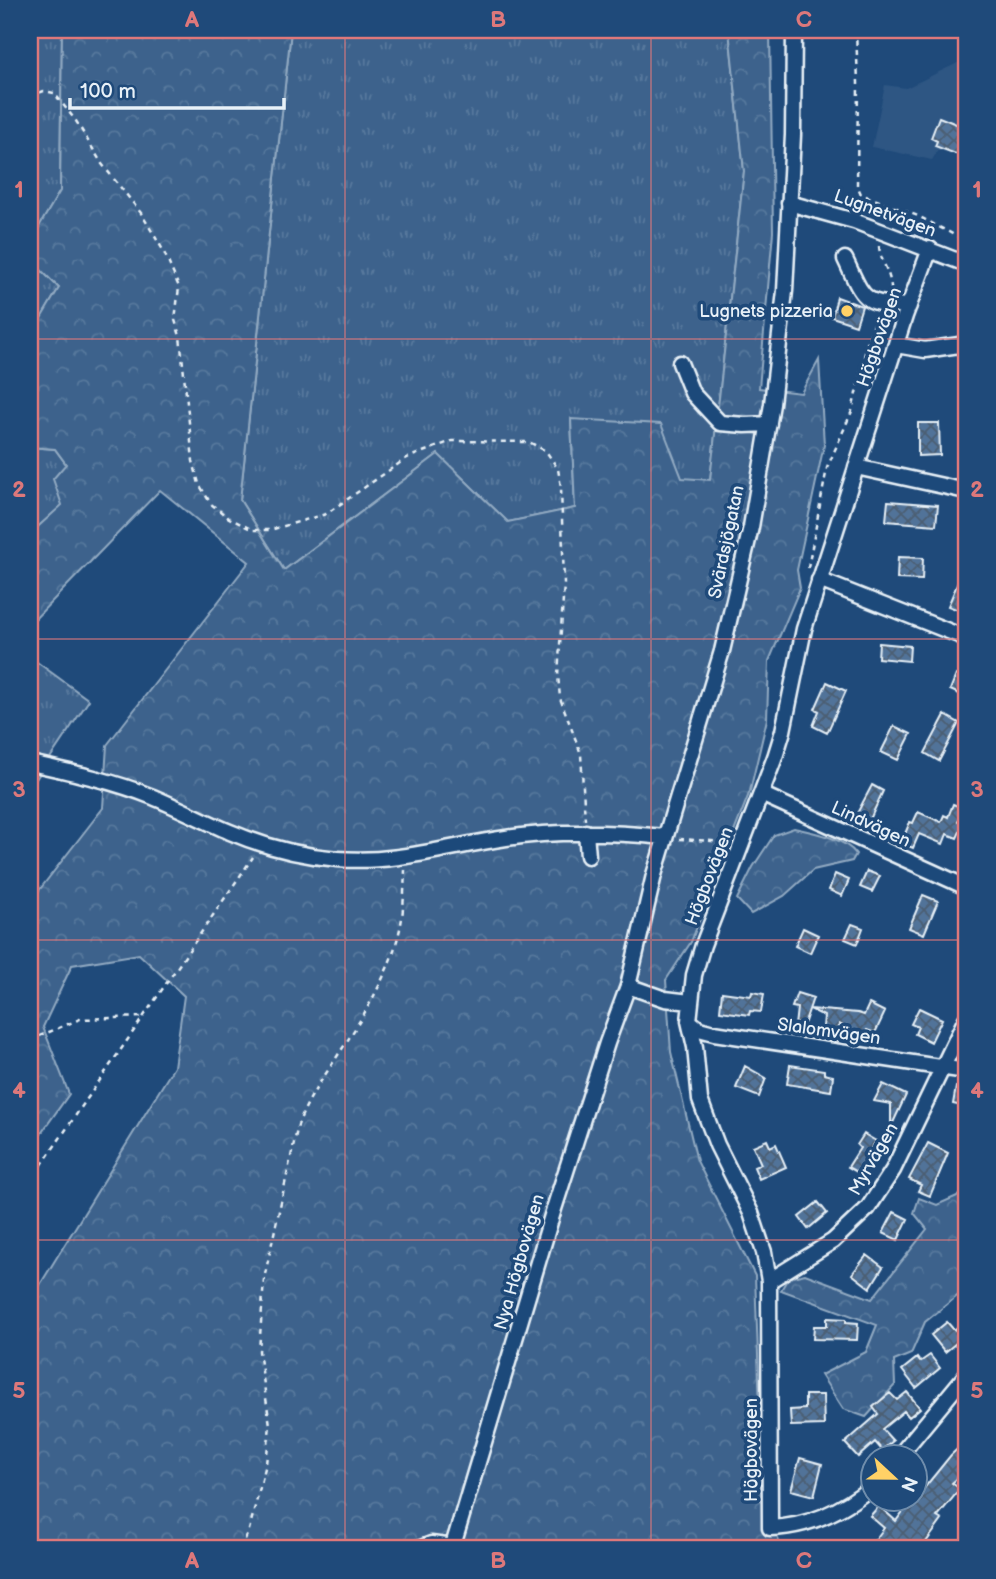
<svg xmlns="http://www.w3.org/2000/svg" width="996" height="1579" viewBox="0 0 996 1579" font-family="'Balsamiq Sans',sans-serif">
<defs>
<pattern id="grass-tufts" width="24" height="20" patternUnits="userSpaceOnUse" patternTransform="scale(1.75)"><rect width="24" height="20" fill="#3c628c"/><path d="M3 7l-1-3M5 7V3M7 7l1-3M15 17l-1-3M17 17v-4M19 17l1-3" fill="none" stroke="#58799d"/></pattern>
<pattern id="forest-crowns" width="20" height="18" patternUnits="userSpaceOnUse" patternTransform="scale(1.75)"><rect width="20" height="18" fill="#3c628c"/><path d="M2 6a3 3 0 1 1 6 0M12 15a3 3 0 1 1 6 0" fill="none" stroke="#58799d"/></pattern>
<pattern id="building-cross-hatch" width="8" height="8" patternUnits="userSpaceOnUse" patternTransform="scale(1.75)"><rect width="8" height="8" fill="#517399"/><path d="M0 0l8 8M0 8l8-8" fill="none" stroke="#4c5e72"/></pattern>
</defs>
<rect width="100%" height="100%" fill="#1f4a7a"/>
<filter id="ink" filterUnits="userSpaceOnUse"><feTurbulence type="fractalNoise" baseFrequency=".0143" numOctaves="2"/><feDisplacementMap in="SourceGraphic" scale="14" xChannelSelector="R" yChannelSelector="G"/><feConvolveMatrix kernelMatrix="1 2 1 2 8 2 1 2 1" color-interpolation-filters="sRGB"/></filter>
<g filter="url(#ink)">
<path fill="#2e5683" d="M966 59V156L938 150 932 160 872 147 885 85 906 88Z"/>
<path fill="url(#grass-tufts)" stroke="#92aac2" stroke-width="2" d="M30 30H62L60 191 30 242Z
M291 30H729L744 171 710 480 682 479 571 419 575 508 508 522 438 454 284 570 240 500Z
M30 259 59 288 30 337Z
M30 447 55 449 66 464 63 505 30 534Z
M30 657 89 700 30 788Z"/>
<path fill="url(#forest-crowns)" stroke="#92aac2" stroke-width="2" d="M62 30H291L240 500 284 570 438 454 508 522 575 508 571 419 661 424 682 478 710 480 744 171 729 30H770L773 232 759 388 801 393 819 360 824 445 797 570 800 588 769 661 767 719 750 791 691 942 666 980 671 1052 697 1161 755 1276 763 1486 781 1549H30V1301L174 1067 184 996 139 954 72 965 43 1027 69 1094 30 1149V902L103 808 107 745 249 562 160 490 30 624V534L62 505 53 479 66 464 55 449 30 447V337L59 288 30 259V242L60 191Z
M794 828C812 832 845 838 856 854L852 861 813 870 784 896 751 914 737 899 753 867 774 835Z
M966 1187V1289L925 1322 911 1354 894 1361 895 1385 866 1417 843 1409 821 1375 866 1352 877 1325 781 1290 788 1278 805 1274 872 1299 927 1229 914 1213 919 1198 937 1205 964 1193Z"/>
<path fill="url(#building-cross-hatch)" stroke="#e8f1f8" stroke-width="2" d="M939 117 966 128V158L935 146 937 141 931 138Z
M837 297 862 306 856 325 832 317Z
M918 423H939L940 455 918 456Z
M888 501 938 505 936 525 886 521Z
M898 557 923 558 922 580 897 579Z
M958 582 966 586V613L948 606Z
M879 643 910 646 909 661 878 658Z
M956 675 966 679V697L950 690Z
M827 682 846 691 827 733 813 726 819 711 815 709Z
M945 715 959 723 939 761 925 753Z
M894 726 911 734 898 760 881 752Z
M872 785 883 791 867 826 854 819Z
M953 804 963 808 958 821 964 823 957 838 947 834 943 844 919 834 913 848 901 843 910 822 913 823 918 812 941 822 944 815 948 817Z
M867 871 880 876 872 892 860 887Z
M835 874 849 880 842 896 829 890Z
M923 895 938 901 924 934 909 928Z
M852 924 863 928 857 944 845 939Z
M803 928 818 935 810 953 795 946Z
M722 992 751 996 752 992 764 994 761 1012 750 1011 749 1015 720 1011Z
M797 993 813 998 800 1036 794 1035 797 1008 792 1007Z
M869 1004 885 1012 875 1033 867 1030 864 1036 839 1024 838 1041 822 1039 824 1016 810 1009 858 1013 864 1015Z
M919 1008 942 1019 931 1042 915 1034 918 1027 911 1024Z
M790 1065 824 1070V1074L833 1076 831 1091 787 1084Z
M745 1066 766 1078 759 1097 736 1088Z
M883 1084 906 1095 891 1127V1104L874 1101Z
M956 1087 966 1088V1107L953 1104Z
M864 1134 876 1141 870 1151 875 1154 862 1175 848 1167 860 1148 857 1145Z
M767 1140 770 1147 776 1144 786 1167 759 1179 754 1167 761 1164 753 1146Z
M928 1143 948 1153 930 1196 918 1191 921 1185 909 1179Z
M818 1202 827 1213 808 1229 799 1217Z
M894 1212 908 1219 898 1240 883 1233Z
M867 1255 883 1267 870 1288 852 1274Z
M827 1318 846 1319V1322L858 1323 857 1340 813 1339 814 1326H827Z
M966 1320V1335L945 1352 931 1335 947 1322 954 1330Z
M930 1355 940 1368 916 1388 902 1370 917 1358 920 1362Z
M907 1392 920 1408 909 1417 904 1411 882 1429 893 1441 882 1450 875 1442 858 1457 845 1443 878 1414 873 1407 890 1393 897 1400Z
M805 1395H823L824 1425 791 1426 790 1410 805 1409Z
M966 1441V1471L952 1483 960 1489 937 1517 942 1520 921 1549H878L872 1544 884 1528 870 1516 879 1506 896 1521 910 1502 912 1503 951 1455Z
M800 1458 822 1464 814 1496 791 1490Z"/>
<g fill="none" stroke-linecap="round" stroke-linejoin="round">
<defs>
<path id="minor" d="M789 203 854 221 966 264
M845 259C865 301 861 303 909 306
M896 345 925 350 966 344
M680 363 692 393 720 423 745 425 769 424
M856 467 966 491
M819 580 966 638
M30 763C71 772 113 781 153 797 179 808 204 821 230 832 263 846 303 856 338 859 396 864 450 846 506 838 559 830 613 832 665 837
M761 794 966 887
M586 832 588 856
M628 986 665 999 690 1002
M689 1021 699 1029 714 1033 966 1071
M769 1281 833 1241 868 1208 893 1170 966 1019
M899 1456 966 1375
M874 1485C844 1510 808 1527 770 1528L769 1281 764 1252 751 1213 717 1145 700 1100 695 1047 689 1021 694 975 703 945 775 757 783 731 804 629 905 316 930 249
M418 1549 431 1544 454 1547
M452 1549 553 1212 607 1043 628 986 654 875 722 651 751 527 772 404 785 291 793 135 794 30"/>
</defs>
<use href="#minor" stroke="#e8f1f8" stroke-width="19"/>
<path stroke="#e8f1f8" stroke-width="2.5" stroke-dasharray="5 5" stroke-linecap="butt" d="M856 30 858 83 857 185 861 194 918 216 966 241
M30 96 44 91 54 93 76 121 102 164 141 213 163 250 179 287 175 320 180 336 193 461 199 484 211 504 229 518 253 530H270L326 514 407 458 452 441 529 442 546 451 558 469 561 487 564 584 558 675 560 698 581 754 585 820
M30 185 36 177 39 168
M888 219 893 206
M879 246C880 262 892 273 891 292
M808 568 827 468 852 411 867 344 877 316
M679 839 728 842
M30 1040 80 1019 144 1017
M30 1182 253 857
M241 1549 249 1530 266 1464 270 1425 259 1351 264 1279 298 1125C310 1094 321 1082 338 1055 364 1016 392 970 401 924 404 907 404 888 405 870"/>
<use href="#minor" stroke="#1f4a7a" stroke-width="14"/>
</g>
</g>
<path fill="none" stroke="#dd787b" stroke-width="2" stroke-opacity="0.55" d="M345 30V1549M651 30V1549M30 339H966M30 639H966M30 940H966M30 1240H966"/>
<circle fill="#ffd166" stroke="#1f4a7a" stroke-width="2.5" cx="847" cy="311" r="7"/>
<g text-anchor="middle" stroke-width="7" stroke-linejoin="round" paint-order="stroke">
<g font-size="18" fill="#e8f1f8" stroke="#1f4a7a">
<text transform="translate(885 213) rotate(20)" y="6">Lugnetvägen</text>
<text transform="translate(879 337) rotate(-71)" y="6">Högbovägen</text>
<text transform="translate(726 542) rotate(-78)" y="6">Svärdsjögatan</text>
<text transform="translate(871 824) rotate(25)" y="6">Lindvägen</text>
<text transform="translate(709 876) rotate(-69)" y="6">Högbovägen</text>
<text transform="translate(829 1031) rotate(8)" y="6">Slalomvägen</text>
<text transform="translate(873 1159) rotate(-60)" y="6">Myrvägen</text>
<text transform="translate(519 1262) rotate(-74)" y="6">Nya Högbovägen</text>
<text transform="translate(751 1450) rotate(-90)" y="6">Högbovägen</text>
</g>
<g font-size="18" fill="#e8f1f8" stroke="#1f4a7a" text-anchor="end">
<text x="833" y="317">Lugnets pizzeria</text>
</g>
</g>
<rect width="996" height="1579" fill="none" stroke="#1f4a7a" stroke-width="77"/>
<g transform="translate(894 1478) rotate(112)"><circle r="33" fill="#1f4a7a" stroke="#6f8dac" stroke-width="2"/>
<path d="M0-5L12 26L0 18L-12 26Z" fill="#ffd166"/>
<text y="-10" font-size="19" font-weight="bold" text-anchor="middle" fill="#e8f1f8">N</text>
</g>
<path d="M70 98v10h214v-10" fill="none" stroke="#e8f1f8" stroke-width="3.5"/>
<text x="80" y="98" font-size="21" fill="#e8f1f8" stroke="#1f4a7a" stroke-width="5" paint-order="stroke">100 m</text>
<rect x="38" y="38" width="920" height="1502" fill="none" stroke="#dd787b" stroke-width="2.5"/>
<g font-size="23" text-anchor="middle" font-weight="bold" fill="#dd787b">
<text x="192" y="27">A</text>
<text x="498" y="27">B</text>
<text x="804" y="27">C</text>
<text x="19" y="197">1</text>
<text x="977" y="197">1</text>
<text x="19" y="497">2</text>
<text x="977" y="497">2</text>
<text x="19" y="797">3</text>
<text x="977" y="797">3</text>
<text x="19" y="1098">4</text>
<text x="977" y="1098">4</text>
<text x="19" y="1398">5</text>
<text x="977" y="1398">5</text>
<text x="192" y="1568">A</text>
<text x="498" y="1568">B</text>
<text x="804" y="1568">C</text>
</g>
</svg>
